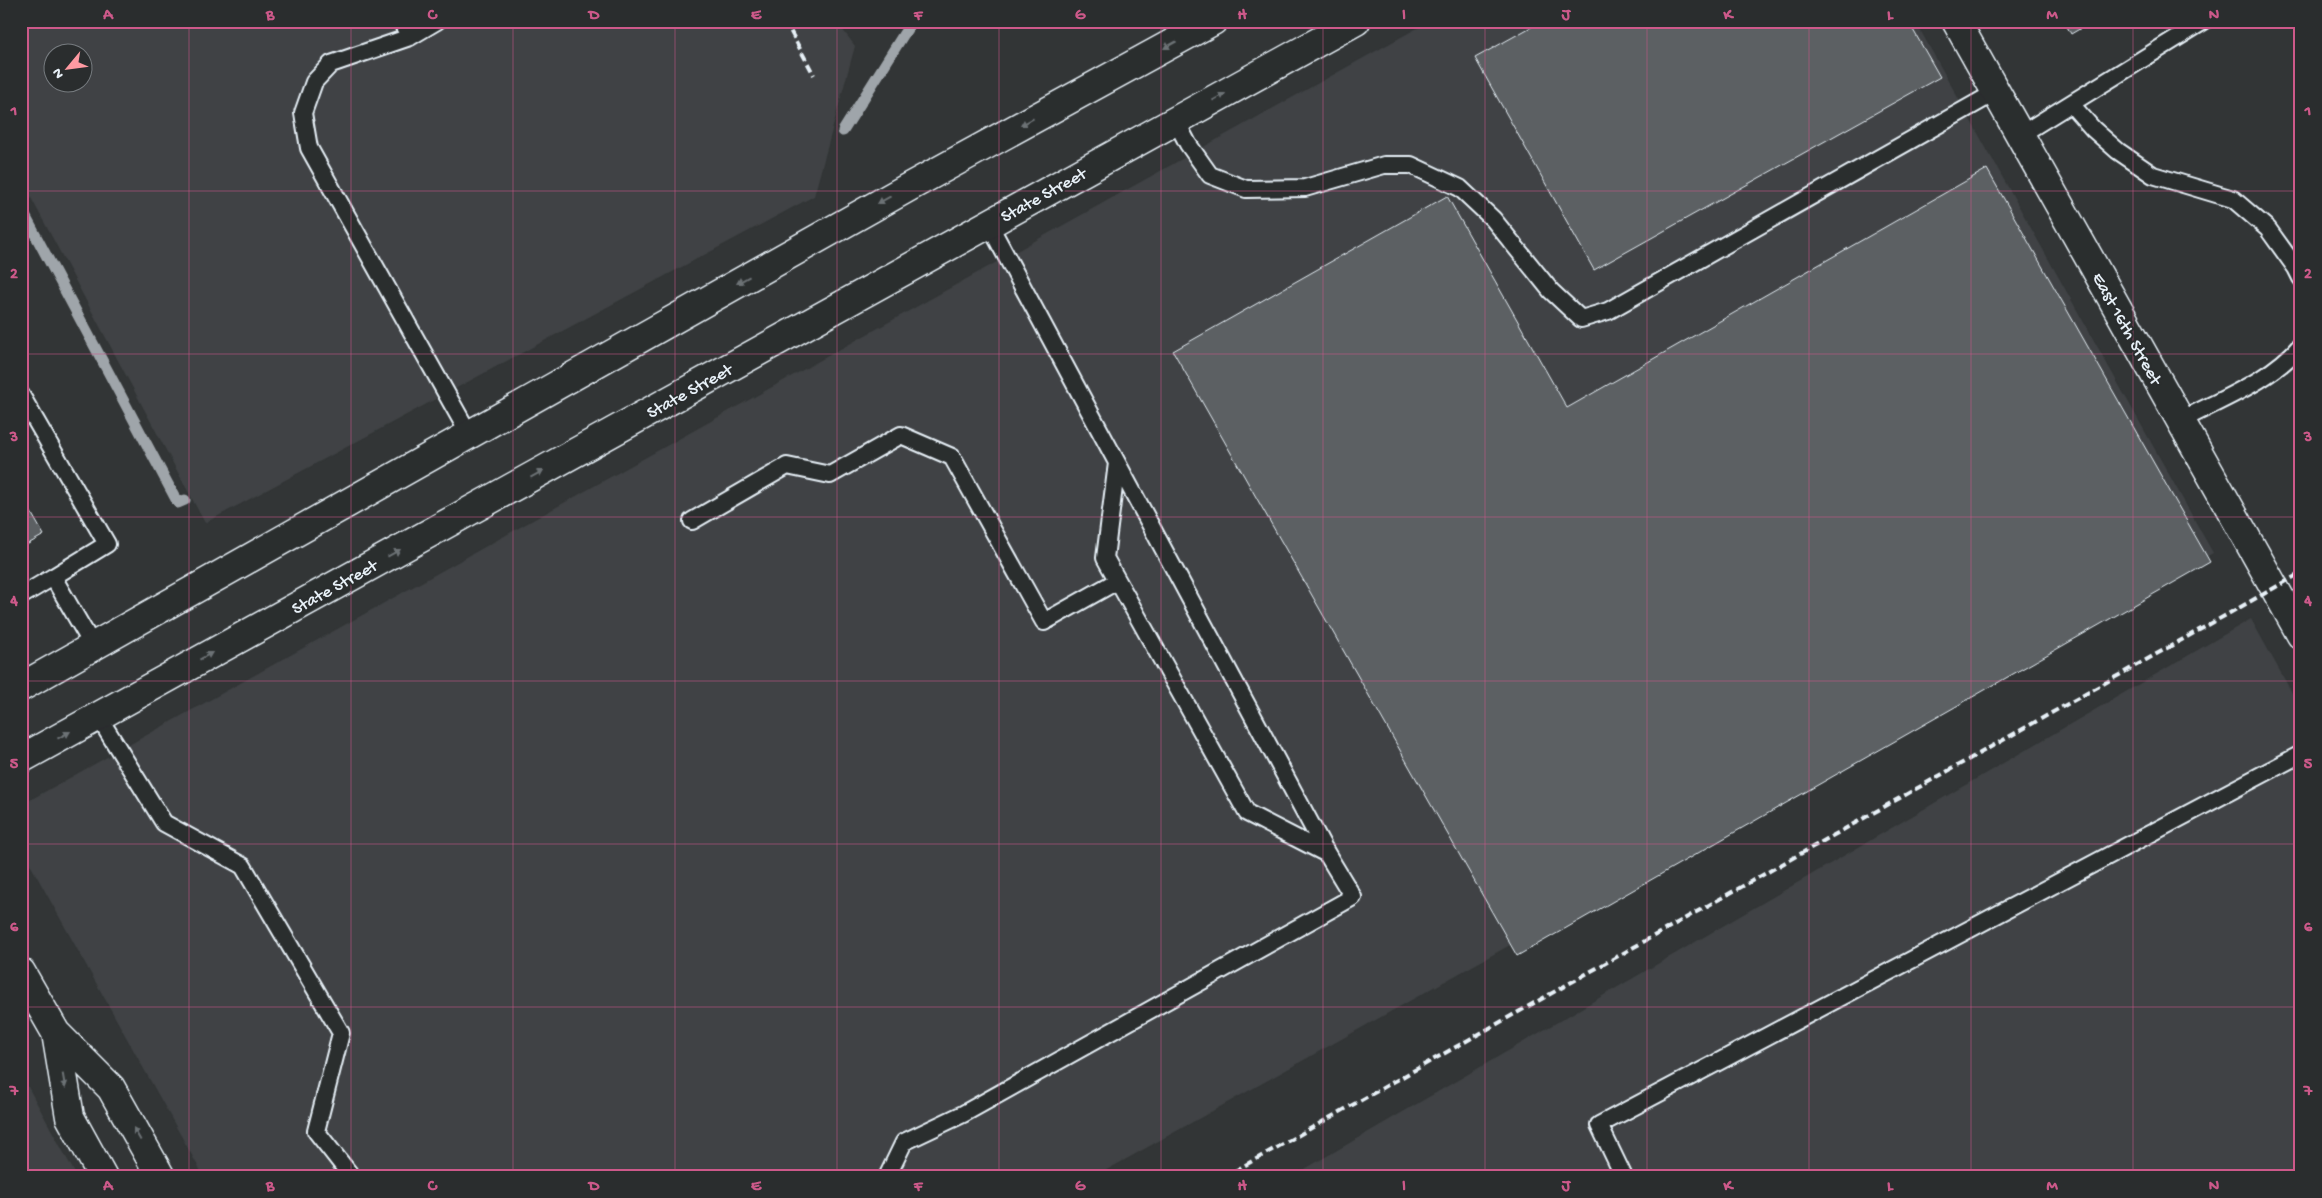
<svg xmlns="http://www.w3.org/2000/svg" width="2322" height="1198" viewBox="0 0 2322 1198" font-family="'Gochi Hand',sans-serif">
<rect width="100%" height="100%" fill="#323536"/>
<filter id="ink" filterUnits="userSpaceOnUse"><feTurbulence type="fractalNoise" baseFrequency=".02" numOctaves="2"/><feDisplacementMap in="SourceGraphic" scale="10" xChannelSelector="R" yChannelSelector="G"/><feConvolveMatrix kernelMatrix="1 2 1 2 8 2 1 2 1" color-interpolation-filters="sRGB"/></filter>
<g filter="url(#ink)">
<path fill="#3f4244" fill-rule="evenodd" d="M21 21H836L855 46 814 196 205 523 21 179ZM52 52H82V82H52Z
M1430 21H1915L2213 553 1094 1177H204L21 848V805Z
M2251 619 2301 709V1177H1291Z
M21 1074 77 1177H21Z"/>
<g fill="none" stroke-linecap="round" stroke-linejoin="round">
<path stroke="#9fa5aa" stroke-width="11" d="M843 131 912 21
M21 208 178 503 185 500"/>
</g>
<path fill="#5c6063" stroke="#e8f1f8" d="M1542 21H1908L1940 77 1594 270 1475 58Z
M2064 21H2093L2071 34Z
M1987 169 2210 562 1517 956 1173 351 1447 196 1567 408Z
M21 495 44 535 21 548Z"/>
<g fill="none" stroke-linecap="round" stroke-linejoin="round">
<defs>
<path id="lane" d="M401 21 410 37
M437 21 410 37 331 64 314 82 303 113 309 148 469 434
M2071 104 2093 129 2118 151 2153 175 2233 199 2268 229 2296 268 2301 278
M1176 121 1188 144 1210 175 1246 189 1305 188 1384 165H1411L1460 188 1493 219 1551 291 1581 319 1608 311 1996 92
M2020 135 2204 21
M21 395 107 544 53 577 93 646
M2180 421C2221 399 2271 381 2301 345
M1117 463 1105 558 1247 813 1327 854
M692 521 787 466 830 475 901 435 952 457 1044 622 1117 581
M21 596 53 577
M98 716 164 823 243 866 341 1033 316 1131 352 1177
M887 1177 904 1142 963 1114 1353 897 1327 854 989 224
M1624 1177 1599 1125 2301 754"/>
<path id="street" d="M1956 21 2301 635"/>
<path id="secondary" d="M21 687 909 187 1213 21
M21 759 1356 21"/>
<path id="primary" d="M21 972 56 1033 111 1088 161 1177
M56 1033 70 1117 103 1177"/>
</defs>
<use href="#lane" stroke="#e8f1f8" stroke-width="20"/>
<use href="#street" stroke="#e8f1f8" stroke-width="31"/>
<use href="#secondary" stroke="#e8f1f8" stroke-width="31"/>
<use href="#primary" stroke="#e8f1f8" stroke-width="31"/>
<use href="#lane" stroke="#2a2d2e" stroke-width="16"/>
<use href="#street" stroke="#2a2d2e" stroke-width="28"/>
<use href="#secondary" stroke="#2a2d2e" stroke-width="28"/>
<use href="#primary" stroke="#2a2d2e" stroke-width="28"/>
<path stroke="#e8f1f8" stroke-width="4" stroke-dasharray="8 4" stroke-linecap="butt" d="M785 21 814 75
M1224 1177 2301 573"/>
</g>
<defs><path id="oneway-solid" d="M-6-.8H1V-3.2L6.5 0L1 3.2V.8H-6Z" transform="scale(1.25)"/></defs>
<g fill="#6c7275">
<use href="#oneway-solid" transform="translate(1170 45) rotate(151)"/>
<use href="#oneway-solid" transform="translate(1219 97) rotate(-29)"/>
<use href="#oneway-solid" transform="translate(1027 122) rotate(151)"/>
<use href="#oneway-solid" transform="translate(884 200) rotate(151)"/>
<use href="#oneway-solid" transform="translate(743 280) rotate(151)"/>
<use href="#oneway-solid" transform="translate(537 474) rotate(-29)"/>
<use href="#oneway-solid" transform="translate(394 553) rotate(-29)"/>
<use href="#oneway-solid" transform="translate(206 656) rotate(-29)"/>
<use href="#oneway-solid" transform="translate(64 735) rotate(-29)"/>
<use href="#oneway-solid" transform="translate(64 1081) rotate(80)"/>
<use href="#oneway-solid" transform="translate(137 1134) rotate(-119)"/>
</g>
</g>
<path fill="none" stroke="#cd598a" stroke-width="1" stroke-opacity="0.55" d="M189 21V1177M351 21V1177M513 21V1177M675 21V1177M837 21V1177M999 21V1177M1161 21V1177M1323 21V1177M1485 21V1177M1647 21V1177M1809 21V1177M1971 21V1177M2133 21V1177M21 191H2301M21 354H2301M21 517H2301M21 681H2301M21 844H2301M21 1007H2301"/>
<g text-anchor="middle" stroke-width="4" stroke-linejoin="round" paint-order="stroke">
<g font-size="18" fill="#e8f1f8" stroke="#2a2d2e">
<text transform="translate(1043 194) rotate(-29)" y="6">State Street</text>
<text transform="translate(2128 328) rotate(61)" y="6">East 16th Street</text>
<text transform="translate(689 390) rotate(-29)" y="6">State Street</text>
<text transform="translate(334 586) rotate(-29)" y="6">State Street</text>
</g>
</g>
<rect width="2322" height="1198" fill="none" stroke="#2a2d2e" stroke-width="55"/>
<g transform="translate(68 68) rotate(241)"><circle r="24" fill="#2a2d2e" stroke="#767b7f"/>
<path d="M0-4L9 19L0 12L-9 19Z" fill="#ff9aa2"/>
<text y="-8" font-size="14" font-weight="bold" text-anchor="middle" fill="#e8f1f8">N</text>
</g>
<rect x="28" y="28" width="2266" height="1142" fill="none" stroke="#cd598a" stroke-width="2"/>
<g font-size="16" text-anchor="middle" font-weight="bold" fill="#cd598a">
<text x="108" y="19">A</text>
<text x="270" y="19">B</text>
<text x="432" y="19">C</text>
<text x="594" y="19">D</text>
<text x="756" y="19">E</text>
<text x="918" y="19">F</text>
<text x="1080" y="19">G</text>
<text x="1242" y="19">H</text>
<text x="1404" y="19">I</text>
<text x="1566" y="19">J</text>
<text x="1728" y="19">K</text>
<text x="1890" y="19">L</text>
<text x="2052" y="19">M</text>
<text x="2214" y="19">N</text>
<text x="14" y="115">1</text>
<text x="2308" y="115">1</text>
<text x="14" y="278">2</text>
<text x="2308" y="278">2</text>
<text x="14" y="441">3</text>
<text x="2308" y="441">3</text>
<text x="14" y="605">4</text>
<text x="2308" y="605">4</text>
<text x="14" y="768">5</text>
<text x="2308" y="768">5</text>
<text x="14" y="931">6</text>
<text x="2308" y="931">6</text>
<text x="14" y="1095">7</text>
<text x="2308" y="1095">7</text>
<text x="108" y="1190">A</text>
<text x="270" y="1190">B</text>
<text x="432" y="1190">C</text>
<text x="594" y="1190">D</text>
<text x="756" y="1190">E</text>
<text x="918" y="1190">F</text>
<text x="1080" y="1190">G</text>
<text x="1242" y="1190">H</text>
<text x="1404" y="1190">I</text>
<text x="1566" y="1190">J</text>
<text x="1728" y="1190">K</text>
<text x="1890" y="1190">L</text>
<text x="2052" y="1190">M</text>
<text x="2214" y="1190">N</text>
</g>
</svg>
